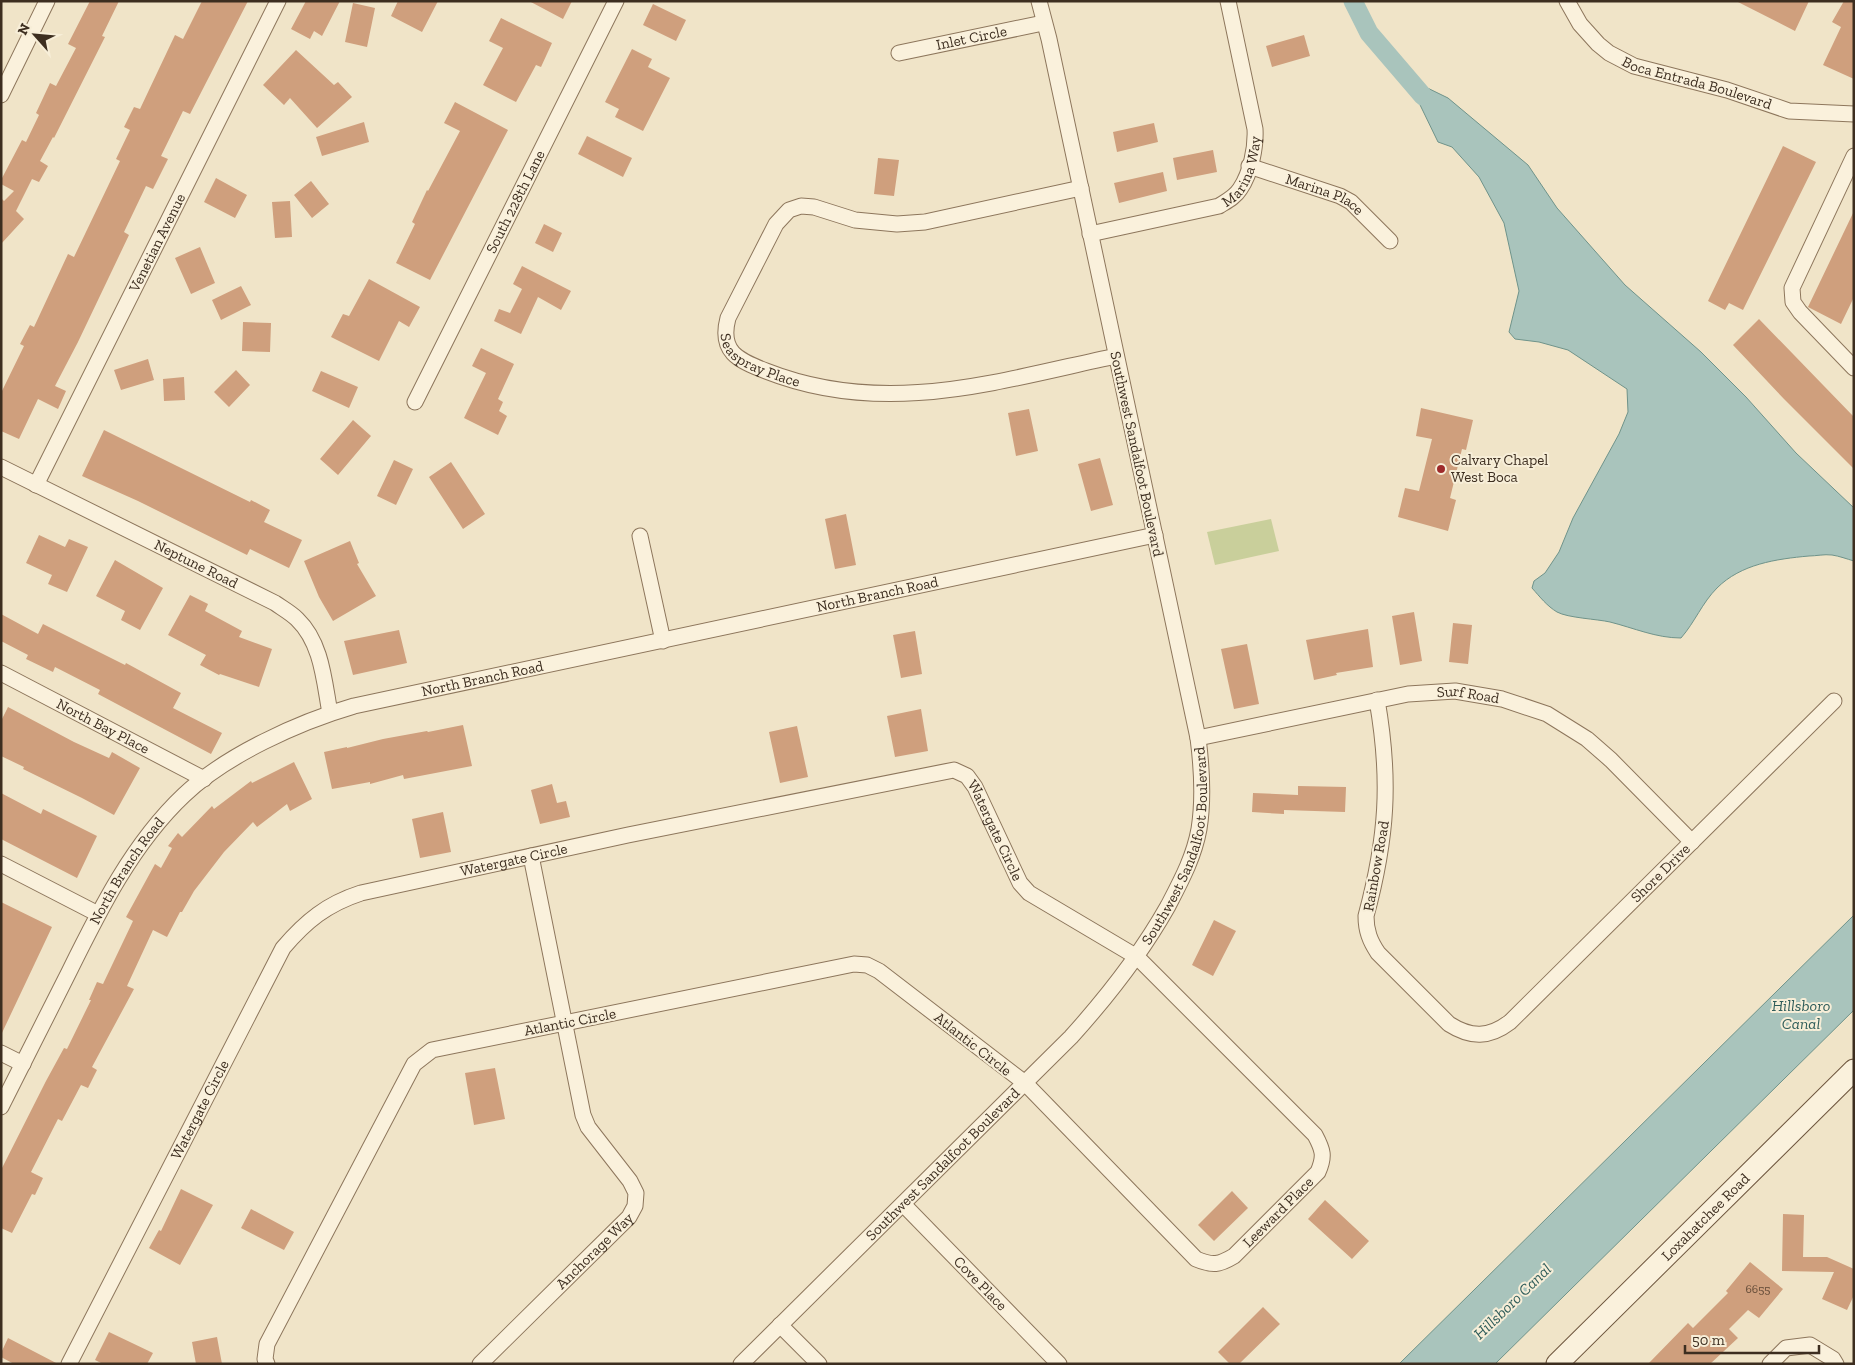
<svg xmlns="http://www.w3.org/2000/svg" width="1855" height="1365" viewBox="0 0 1855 1365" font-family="'Zilla Slab',serif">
<rect width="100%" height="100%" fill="#f0e4c8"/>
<path fill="#c9cf9b" d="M1271 519 1279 551 1215 565 1207 532Z"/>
<path fill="#a9c4bc" stroke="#6f938a" d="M1407 78 1448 98 1528 165 1557 208 1625 285 1701 352 1746 397 1796 453 1854 508V561C1847 559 1839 556 1832 555 1824 554 1816 556 1809 556 1776 559 1741 564 1717 588 1702 603 1695 622 1681 638 1656 638 1634 628 1610 622 1597 619 1568 618 1557 612 1547 606 1540 597 1532 588L1534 581 1545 573 1559 552 1573 518 1619 434 1628 412 1627 389 1568 350 1539 342 1515 339 1509 332 1519 291 1504 223 1479 177 1452 147 1438 142Z
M1854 915V1010L1495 1364H1399Z"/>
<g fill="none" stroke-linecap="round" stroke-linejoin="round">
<path stroke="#a9c4bc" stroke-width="19" d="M1353 1 1369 33 1423 96"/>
</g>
<path fill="#cf9f7d" d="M90 1H119L102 36 105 37 54 138 53 137 40 161 48 166 39 182 32 179 16 211 24 219 1 244V198L4 201 14 191 1 184V180L22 140 26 142 39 115 36 113 50 83 56 86 76 48 68 44Z
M202 1H248L190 114 183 111 161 156 168 159 153 189 146 186 124 232 129 235 78 342 55 386 66 391 58 409 38 399 19 439 1 431V393L24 346 20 344 30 325 34 327 68 254 74 257 120 161 116 159 130 130 124 127 134 107 140 109 175 35 183 39Z
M306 1H340L322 36 314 31 310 39 291 29Z
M398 1H438L422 32 391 16Z
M529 1H572L563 19Z
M1736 1H1809L1795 31Z
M1844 1H1854V79L1823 65 1841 27 1832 22Z
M353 3 375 8 367 47 345 42Z
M653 4 686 20 676 41 643 25Z
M501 18 552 43 541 67 536 65 516 102 483 85 503 48 489 41Z
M1304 35 1310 56 1272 67 1266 46Z
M632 49 652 59 648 67 670 78 643 131 615 117 619 109 605 102Z
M296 50 334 85 338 82 352 97 317 128 290 98 284 105 263 85Z
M455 102 508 130 430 280 396 263 415 224 412 222 427 190 428 191 460 131 444 123Z
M364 122 369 142 322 156 316 137Z
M1154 123 1158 142 1117 152 1113 132Z
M587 136 632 158 623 177 578 154Z
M1783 146 1816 162 1743 310 1729 303 1725 310 1708 301Z
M1213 150 1217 172 1177 180 1173 158Z
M878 158 899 160 894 196 874 194Z
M1163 172 1167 191 1119 203 1114 183Z
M216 178 247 195 235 218 204 202Z
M311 181 329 204 312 218 294 195Z
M290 201 292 237 275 238 272 202Z
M1854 211V297L1841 324 1808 307Z
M544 224 562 233 553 252 535 243Z
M200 247 215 283 191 294 175 258Z
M522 266 571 291 561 310 538 297 521 334 494 321 499 309 510 313 522 289 513 284Z
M369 279 420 307 409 327 399 321 379 361 331 337 343 314 349 316Z
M241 286 251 305 221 320 212 300Z
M1759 319 1854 417V469L1784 399 1733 345Z
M243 322 271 323 270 352 242 351Z
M481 348 514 364 498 399 503 402 499 411 507 416 498 435 464 418 486 373 472 366Z
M148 359 154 380 121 390 114 370Z
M236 370 250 385 229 407 214 392Z
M321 371 358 387 349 408 312 391Z
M184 377 185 400 164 401 163 379Z
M1421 408 1473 420 1466 450 1462 449 1450 498 1456 500 1448 531 1398 517 1405 488 1419 491 1432 439 1416 436Z
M1029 409 1038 451 1016 456 1008 413Z
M353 420 371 436 338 475 320 459Z
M104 430 250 502 251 500 270 510 264 522 302 540 289 568 250 549 247 555 138 501 82 476Z
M1100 458 1113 505 1091 511 1078 464Z
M394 460 413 469 396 505 377 496Z
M451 462 485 514 463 529 429 477Z
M846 514 856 565 835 569 825 519Z
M39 535 65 547 69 539 88 547 67 592 48 584 52 575 26 563Z
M350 541 359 563 357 564 376 596 333 621 319 597 304 561Z
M115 560 163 588 140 630 121 620 125 611 96 596Z
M190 595 208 604 205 611 242 631 239 637 272 649 259 687 220 674 219 675 200 665 206 655 168 635Z
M1414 612 1422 661 1400 665 1392 616Z
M1 614 38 634 43 624 125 665 126 663 181 693 173 708 222 733 211 754 98 694 100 690 55 667 53 672 26 659 28 655 1 641Z
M1453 623 1472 625 1468 664 1449 662Z
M1368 629 1373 667 1336 673 1337 675 1314 680 1306 640Z
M399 630 407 663 353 675 344 641Z
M915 631 922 674 901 678 893 635Z
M1247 644 1259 704 1234 709 1221 649Z
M8 707 74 742 109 758 112 752 140 768 114 815 82 798 23 769 24 767 1 756V721Z
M921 709 928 751 895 757 887 716Z
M463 725 472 766 404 779 403 775 370 784V782L332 789 324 752 347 747V748L383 739 427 731 428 732Z
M797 726 808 777 780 783 769 732Z
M294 762 312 799 290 811 287 804 257 827 253 822 224 852 194 891 182 912H180L167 937 153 930 127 986 134 989 92 1067 97 1070 88 1088 81 1085 62 1121 58 1119 31 1172 43 1178 35 1195 32 1194 12 1233 1 1228V1170L46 1081 64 1048 67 1049 91 1000H89L97 982 103 984 133 921 126 917 155 864 161 868 172 848 168 846 178 833 182 837 212 806 214 809 251 781 252 783Z
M552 784 557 803 566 801 570 817 540 824 531 790Z
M1298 786 1346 787 1345 812 1284 810V814L1252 812 1253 793 1298 795Z
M1 793 41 814 43 809 97 836 77 878 1 839Z
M443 812 451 852 420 858 412 819Z
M1 902 52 927 1 1035Z
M1214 920 1236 931 1213 976 1192 965Z
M495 1068 505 1119 474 1125 465 1073Z
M181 1189 213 1205 180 1265 149 1248 159 1230 161 1231Z
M1232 1191 1248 1208 1214 1241 1198 1225Z
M1325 1200 1369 1241 1352 1259 1308 1219Z
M251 1209 294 1232 284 1250 241 1228Z
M1783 1214 1804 1215 1803 1257H1827L1854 1269V1295L1847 1310 1822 1299 1834 1272 1782 1271Z
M1750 1262 1783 1289 1759 1318 1748 1310 1729 1329 1738 1338 1710 1364H1648L1688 1323 1693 1328 1728 1293 1726 1291Z
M1263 1307 1280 1324 1239 1364H1230L1218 1352Z
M109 1332 153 1353 147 1364H103L95 1360Z
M217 1337 222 1364H196L192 1342Z
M8 1338 58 1364H14L1 1357V1353Z"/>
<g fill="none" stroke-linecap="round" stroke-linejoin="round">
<defs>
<g id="minor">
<path id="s1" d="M1567 1 1580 24 1598 44 1609 53 1634 66 1727 90 1789 111 1854 114"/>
<path id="s2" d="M899 53 1043 23"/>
<path d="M1 95 47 1"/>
<path d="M1854 156 1792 288 1793 302 1800 312 1854 368"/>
<path id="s3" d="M1249 166 1340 196 1351 202 1390 241"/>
<path id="s4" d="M1081 188 925 222 897 224 855 220 814 207 801 206 789 210 776 224 728 318C719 352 738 360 766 371 885 418 998 381 1116 356"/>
<path id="s5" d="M1090 234 1219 206C1227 201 1235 197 1240 189 1251 173 1256 147 1255 129L1228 1"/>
<path id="s6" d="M415 402 616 1"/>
<path id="s7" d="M1 467 275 603C282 608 291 613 297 619 322 643 324 681 330 713"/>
<path id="s8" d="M36 485 278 1"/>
<path d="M640 536 663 641"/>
<path id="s9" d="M1 673 204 779"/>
<path id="s10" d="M1377 700C1391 780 1387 838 1366 916 1366 931 1370 941 1378 953L1449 1024C1471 1038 1489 1038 1510 1022L1834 701"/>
<path id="s11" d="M1198 738 1408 694 1455 691 1502 699 1547 714 1587 739 1611 760 1692 842"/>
<path d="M1 864 98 914"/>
<path d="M1 1053 23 1064"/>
<path id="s12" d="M1 1107C24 1062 46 1017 69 972 100 909 133 843 184 795 226 755 299 722 354 706L1155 535"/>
<path id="s13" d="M903 1204 1059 1364"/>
<path d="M780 1325 819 1364"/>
<path id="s14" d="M69 1364 283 948C306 921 327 904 361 893L628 835 954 770 967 776 975 787 1020 883 1029 893 1137 957 1315 1135C1323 1150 1325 1156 1318 1172L1234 1256C1219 1265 1213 1266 1196 1259L1025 1083 879 971 867 965 854 964 432 1050 414 1064 267 1344 265 1359 267 1364"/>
<path id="s15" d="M480 1364 629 1217 635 1206 636 1193 630 1181 588 1127 583 1115 531 856"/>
<path id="s16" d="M741 1364 1071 1037C1108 996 1141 954 1168 906 1181 881 1194 857 1199 829 1204 798 1202 769 1198 738L1049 39 1039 1"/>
<path d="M1770 1364 1786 1348 1810 1345 1833 1359 1836 1364"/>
</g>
<g id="secondary">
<path id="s17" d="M1557 1364 1854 1070"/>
</g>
</defs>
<use href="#minor" stroke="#8d765c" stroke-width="17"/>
<use href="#secondary" stroke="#6f573f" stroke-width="23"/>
<use href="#minor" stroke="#faf1dc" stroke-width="15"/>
<use href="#secondary" stroke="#faf1dc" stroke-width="21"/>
</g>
<circle fill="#9e2a2b" stroke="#f7eed8" stroke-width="2" cx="1441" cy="469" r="5"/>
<g text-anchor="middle" stroke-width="4" stroke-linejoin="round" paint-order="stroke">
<g font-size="12" fill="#624a37">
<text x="1758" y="1293">6655</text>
</g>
<g font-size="15" fill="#3d2e20" stroke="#f7eed8">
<text dy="5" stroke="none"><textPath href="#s2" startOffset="74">Inlet Circle</textPath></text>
<text dy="5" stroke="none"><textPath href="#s1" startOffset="161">Boca Entrada Boulevard</textPath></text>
<text dy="5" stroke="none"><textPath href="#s5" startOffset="176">Marina Way</textPath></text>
<text dy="5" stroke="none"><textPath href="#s3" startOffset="81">Marina Place</textPath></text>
<text dy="5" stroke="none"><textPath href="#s6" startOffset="224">South 228th Lane</textPath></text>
<text dy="5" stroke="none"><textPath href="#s8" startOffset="271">Venetian Avenue</textPath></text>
<text dy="5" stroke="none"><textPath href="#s4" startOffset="486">Seaspray Place</textPath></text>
<text transform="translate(1137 454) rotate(78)" y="5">Southwest Sandalfoot Boulevard</text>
<text dy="5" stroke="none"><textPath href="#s7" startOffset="218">Neptune Road</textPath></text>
<text dy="5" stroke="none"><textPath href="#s12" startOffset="1092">North Branch Road</textPath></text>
<text dy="5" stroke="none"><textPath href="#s12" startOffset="688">North Branch Road</textPath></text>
<text dy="5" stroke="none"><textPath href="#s11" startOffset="275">Surf Road</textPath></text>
<text dy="5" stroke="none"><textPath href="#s9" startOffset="115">North Bay Place</textPath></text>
<text dy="5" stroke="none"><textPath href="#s14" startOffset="1246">Watergate Circle</textPath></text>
<text dy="5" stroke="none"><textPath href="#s16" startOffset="689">Southwest Sandalfoot Boulevard</textPath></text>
<text dy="5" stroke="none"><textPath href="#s14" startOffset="721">Watergate Circle</textPath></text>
<text transform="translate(1376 866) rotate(-80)" y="5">Rainbow Road</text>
<text dy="5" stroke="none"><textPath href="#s12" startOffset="268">North Branch Road</textPath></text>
<text dy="5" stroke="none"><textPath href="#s10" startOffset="636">Shore Drive</textPath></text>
<text transform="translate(570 1022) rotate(-11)" y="5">Atlantic Circle</text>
<text transform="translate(973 1044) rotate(38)" y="5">Atlantic Circle</text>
<text dy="5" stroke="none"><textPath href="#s14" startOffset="286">Watergate Circle</textPath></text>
<text dy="5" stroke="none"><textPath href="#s16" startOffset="284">Southwest Sandalfoot Boulevard</textPath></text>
<text transform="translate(1278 1212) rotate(-45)" y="5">Leeward Place</text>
<text dy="5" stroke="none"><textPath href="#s17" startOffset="209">Loxahatchee Road</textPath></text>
<text dy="5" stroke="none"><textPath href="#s15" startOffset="161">Anchorage Way</textPath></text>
<text dy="5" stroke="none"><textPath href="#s13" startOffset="111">Cove Place</textPath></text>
</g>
<g font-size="15" fill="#3d2e20" stroke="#f7eed8" text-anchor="start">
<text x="1451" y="465">Calvary Chapel<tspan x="1451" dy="17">West Boca</tspan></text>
</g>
<g font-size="16" font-style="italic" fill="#2f5d5a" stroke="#f7eed8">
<text x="1801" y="1011">Hillsboro<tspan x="1801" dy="18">Canal</tspan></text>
<text transform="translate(1512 1301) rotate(-44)" y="6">Hillsboro Canal</text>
</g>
</g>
<rect width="1855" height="1365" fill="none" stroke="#3d2e20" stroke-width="5"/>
<g transform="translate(35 35) rotate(297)" stroke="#f7eed8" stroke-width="4" paint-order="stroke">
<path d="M0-4L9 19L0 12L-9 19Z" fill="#3d2e20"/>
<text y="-8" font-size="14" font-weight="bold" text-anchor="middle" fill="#3d2e20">N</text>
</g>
<path d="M1685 1345v8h134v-8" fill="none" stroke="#3d2e20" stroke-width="2.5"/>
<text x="1692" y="1345" font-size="15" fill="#3d2e20" stroke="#f7eed8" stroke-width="4" paint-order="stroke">50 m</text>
</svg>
